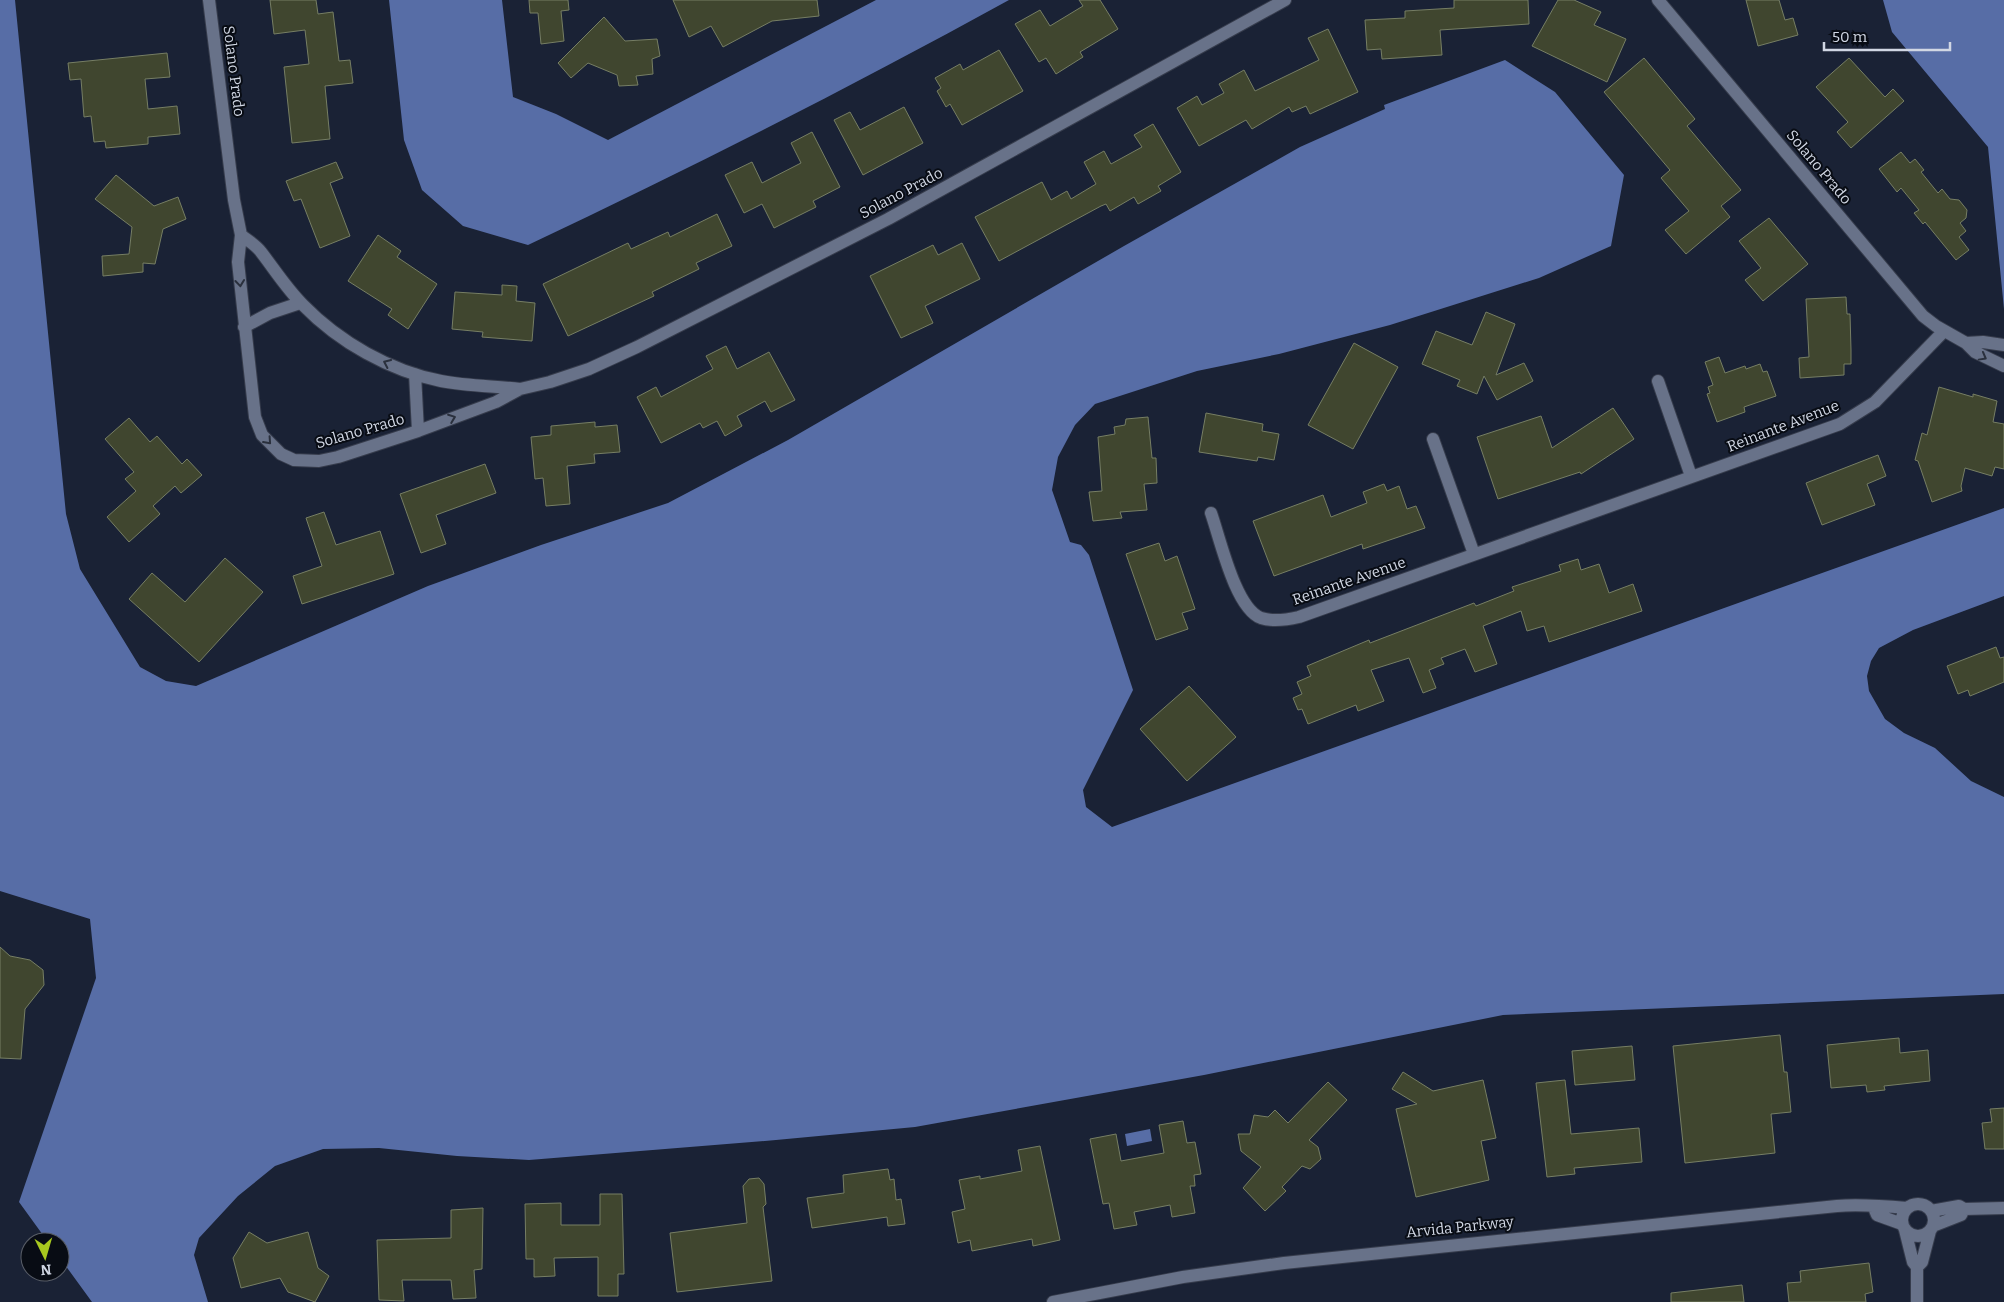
<svg xmlns="http://www.w3.org/2000/svg" width="2004" height="1302" viewBox="0 0 2004 1302" font-family="Bitter,serif">
<rect width="100%" height="100%" fill="#1a2235"/>
<path fill="#576da6" d="M0 0H15L66 514 80 569 140 667 166 681 196 686 428 586 541 545 668 503 788 440 1124 246 1300 147 1385 109 1384 105 1505 60 1555 92 1624 175 1611 246 1539 278 1390 325 1279 354 1197 371 1095 404 1075 425 1058 457 1052 490 1070 542 1081 545 1089 555 1133 690 1083 790 1086 807 1112 827 2004 508V596L1913 630 1879 648 1871 661 1867 676 1869 691 1885 719 1904 733 1935 748 1971 781 2004 797V994L1503 1015 1204 1075 915 1127 776 1140 529 1160 457 1156 379 1148 323 1149 275 1166 238 1196 199 1238 194 1255 208 1302H92L60 1258V1242H48L19 1202 96 978 90 919 0 891Z
M389 0H502L513 97 556 114 608 140 876 0H1009C851 87 691 168 528 245L463 226 422 190 404 140Z
M1883 0H2004V309L1988 147 1892 32Z
M1150 1129 1152 1141 1127 1146 1125 1134Z"/>
<path fill="#40462f" stroke="#767e64" d="M270 0H316L318 14 333 12 339 61 350 60 353 83 325 86 330 139 292 143 284 67 309 64 305 30 274 34Z
M529 0H568L569 10 561 11 564 41 541 44 538 13H530Z
M673 0H817L819 16 772 21 723 47 711 26 689 37Z
M1079 0H1100L1118 29 1080 52 1083 57 1056 74 1046 58 1039 62 1015 24 1040 10 1050 26 1083 6Z
M1454 0H1528L1529 24 1440 30 1442 55 1382 59 1381 49 1367 50 1365 20 1405 18V11L1454 8Z
M1558 0H1574L1601 12 1594 25 1626 39 1607 82 1532 46Z
M1746 0H1779L1785 20 1793 18 1798 35 1758 46Z
M604 17 625 41 657 39 660 56 652 59 653 74 636 76 638 85 619 86 617 75 588 63 571 78 558 63Z
M1328 29 1358 92 1310 114 1306 106 1292 112 1289 107 1252 129 1246 120 1199 146 1177 108 1197 96 1202 105 1224 93 1219 84 1244 70 1255 91 1319 60 1308 38Z
M999 50 1023 91 962 125 950 104 946 107 937 91 941 88 935 78 960 64 963 70Z
M167 53 170 77 145 79 148 109 177 106 180 134 148 137V144L106 148 105 141 94 142 91 116 84 117 81 79 70 80 68 63Z
M1644 58 1695 119 1687 126 1741 190 1721 206 1730 217 1686 254 1665 230 1689 211 1661 178 1670 170 1604 92Z
M1849 58 1885 97 1893 89 1904 101 1851 148 1837 132 1848 122 1816 87Z
M904 107 923 143 863 175 834 120 850 112 860 130Z
M1153 124 1181 172 1158 186 1161 191 1138 204 1134 197 1110 211 1106 204 1101 206 999 261 975 217 1042 182 1051 200 1067 191 1071 199 1096 184 1084 162 1104 151 1111 164 1142 147 1134 135Z
M812 132 840 187 813 201 816 207 774 228 762 204 744 213 725 175 752 162 762 183 801 163 791 143Z
M1901 152 1910 163 1915 159 1924 170 1921 172 1938 193 1942 189 1950 199 1959 200 1967 210 1966 218 1960 223 1966 231 1959 237 1969 250 1956 260 1925 222 1923 224 1914 213 1919 210 1901 188 1897 192 1879 169Z
M336 162 343 178 330 183 350 236 320 248 301 199 294 201 286 181Z
M116 175 154 206 178 197 186 219 163 229 155 264 143 263V272L103 276 102 256 129 254 132 227 95 199Z
M717 214 732 246 696 263 699 269 652 292 654 296 568 336 543 284 628 243 631 249 668 232 670 237Z
M1769 218 1808 264 1763 301 1745 280 1761 268 1739 241Z
M378 235 401 251 397 257 437 284 408 329 388 315 392 309 348 281Z
M962 243 980 279 925 306 933 323 901 338 870 276 933 245 938 255Z
M502 285 517 286 516 301 535 303 532 341 482 337 483 332 452 329 455 292 502 295Z
M1846 297 1847 314H1850L1851 350V364H1844V375L1800 378 1799 358 1809 357 1806 299Z
M1486 312 1515 324 1496 375 1524 363 1533 381 1497 400 1484 376 1477 394 1457 386 1460 380 1422 364 1436 331 1472 345Z
M1354 343 1398 367 1353 449 1308 425Z
M726 346 737 369 769 352 795 400 771 412 765 401 737 416 742 426 725 436 717 421 703 428 700 423 661 443 637 397 656 387 661 397 713 369 706 356Z
M1719 357 1725 373 1745 366 1746 369 1760 364 1763 372 1767 371 1776 396 1744 407 1745 412 1717 422 1707 394 1710 393 1708 387 1713 385 1705 362Z
M1939 387 1973 397V394L1997 401 1993 422 2004 424V469L1995 467 1992 476 1965 468 1961 486 1962 491 1932 502 1918 461 1915 460 1922 433 1927 435Z
M1613 408 1634 439 1581 474 1580 472 1498 499 1477 437 1541 416 1552 448Z
M1206 413 1263 424 1262 431 1279 434 1274 460 1258 457 1257 461 1199 452Z
M1148 417 1152 458H1156L1157 483 1144 484 1147 510 1120 512 1122 518 1093 521 1089 492 1102 491 1098 437 1115 434 1114 427 1125 425 1126 419Z
M129 418 150 442 157 436 182 464 187 459 202 475 181 493 175 486 153 506 160 514 129 542 107 517 136 491 125 479 134 472 105 439Z
M595 422V427L617 425 620 452 594 454 595 463 567 466 570 504 546 506 543 478 535 479 531 437 551 435V426Z
M1878 455 1886 476 1867 484 1875 505 1822 525 1806 483Z
M485 464 496 493 436 515 446 544 421 553 400 494Z
M1384 484 1387 491 1399 486 1407 509 1416 506 1425 528 1363 549 1362 544 1274 576 1253 521 1323 495 1331 517 1367 503 1363 492Z
M324 512 336 545 380 531 394 574 302 604 293 576 322 566 306 518Z
M1159 543 1165 561 1177 556 1195 609 1182 613 1188 629 1156 640 1126 554Z
M225 558 263 592 199 662 129 599 152 573 185 602Z
M1578 559 1581 570 1599 564 1609 593 1633 584 1642 611 1549 642 1544 626 1527 631 1521 611 1483 626 1497 664 1475 672 1465 649 1441 658 1444 664 1429 670 1436 688 1423 693 1409 658 1371 670 1384 701 1358 711 1356 705 1308 724 1302 709 1298 710 1293 698 1302 694 1297 682 1311 676 1307 666 1369 640 1370 643 1474 603 1476 606 1514 591 1512 587 1561 571 1559 565Z
M1996 647 2000 658 2004 657V682L1970 696 1968 690 1958 694 1947 666Z
M1189 686 1236 737 1187 781 1140 729Z
M0 947 10 956 30 960 43 970 44 985 25 1009 21 1059 0 1058Z
M1780 1035 1784 1072H1787L1791 1112 1771 1114 1775 1153 1685 1163 1673 1046Z
M1899 1038 1900 1053 1928 1050 1930 1081 1884 1086 1885 1090 1867 1092 1866 1085 1831 1088 1827 1045Z
M1632 1046 1635 1080 1575 1085 1572 1051Z
M1403 1072 1433 1091 1483 1080 1496 1138 1481 1141 1489 1180 1416 1197 1396 1109 1417 1104 1392 1089Z
M1565 1080 1571 1134 1639 1128 1642 1162 1574 1168 1575 1174 1547 1177 1536 1083Z
M1328 1082 1347 1100 1309 1140 1318 1147 1321 1159 1310 1169 1302 1166 1282 1187 1286 1191 1265 1211 1243 1188 1261 1167 1241 1151 1238 1134H1250L1254 1115 1268 1117 1275 1110 1288 1123Z
M2004 1108V1149H1985L1982 1123 1992 1122 1990 1109Z
M1183 1121 1187 1143 1195 1142 1201 1174 1194 1175 1195 1186H1190L1195 1213 1172 1217 1170 1205 1134 1212 1137 1225 1114 1229 1109 1203 1103 1204 1090 1139 1116 1134 1121 1161 1164 1153 1159 1125Z
M1040 1146 1060 1240 1033 1246 1032 1239 972 1251 970 1240 958 1243 952 1212 965 1209 959 1180 980 1176V1179L1022 1171 1018 1150Z
M888 1169 890 1180 894 1179 896 1200 901 1199 905 1224 888 1226 887 1217 812 1228 807 1198 844 1193 843 1175Z
M759 1178 764 1184 766 1204 763 1207 772 1281 677 1292 670 1233 747 1223 743 1186 749 1179Z
M600 1194H622L624 1274H618V1296H598V1257L554 1258 555 1276 534 1277V1259H526L525 1204 561 1203V1225H600Z
M483 1208 482 1269 474 1270 476 1298 453 1299 451 1280H402L404 1301 379 1300 377 1240 451 1238V1210Z
M249 1232 267 1243 308 1232 318 1268 329 1276 315 1302 288 1292 280 1278 241 1288 233 1258Z
M1869 1263 1873 1292 1865 1294 1866 1302H1789L1787 1283 1801 1282 1800 1271Z
M1742 1285 1744 1302H1671V1293Z"/>
<g fill="none" stroke-linecap="round" stroke-linejoin="round">
<defs>
<path id="minor" d="M209 0 234 200 241 235 238 262 255 417 262 435 281 454 294 460 319 461 338 457 418 431 496 402 520 389 550 382 589 369 637 347 888 219 1285 0
M1658 0 1923 316 1936 326 1966 343 1975 352 2004 366
M241 235C247 240 256 245 261 252 275 270 286 288 303 305 339 342 390 371 441 381 467 386 493 386 520 389
M244 327 270 313 300 303
M1966 343 1983 342 2004 345
M415 374 418 431
M1658 381 1691 476
M1433 439 1474 554
M1211 513C1220 538 1235 608 1261 618 1273 622 1286 620 1299 617L1840 424 1875 402 1944 331
M1902 1220a16 16 0 1 1 32 0a16 16 0 1 1-32 0Z
M1874 1208 1877 1215 1902 1224
M1931 1211 1959 1206 1964 1209 2004 1208
M1933 1226 1961 1215 1964 1209
M1905 1230 1913 1262 1917 1267V1302
M1917 1267 1922 1262 1930 1231
M1053 1302 1183 1277 1284 1263 1837 1206C1861 1204 1884 1206 1907 1208"/>
</defs>
<use href="#minor" stroke="#363c4c" stroke-width="14"/>
<use href="#minor" stroke="#687289" stroke-width="12"/>
</g>
<defs><path id="oneway-chevron" d="M-2-3.5L2.5 0L-2 3.5" fill="none" stroke-width="1.6" stroke-linecap="round" stroke-linejoin="round" transform="scale(1.25)"/></defs>
<g stroke="#2a303d">
<use href="#oneway-chevron" transform="translate(240 283) rotate(84)"/>
<use href="#oneway-chevron" transform="translate(1983 357) rotate(29)"/>
<use href="#oneway-chevron" transform="translate(387 363) rotate(-155)"/>
<use href="#oneway-chevron" transform="translate(452 418) rotate(-21)"/>
<use href="#oneway-chevron" transform="translate(268 441) rotate(48)"/>
</g>
<g text-anchor="middle" stroke-width="4" stroke-linejoin="round" paint-order="stroke">
<g font-size="15" fill="#d1d7e4" stroke="#080c14">
<text transform="translate(234 71) rotate(83)" y="5">Solano Prado</text>
<text transform="translate(1819 167) rotate(50)" y="5">Solano Prado</text>
<text transform="translate(901 193) rotate(-28)" y="5">Solano Prado</text>
<text transform="translate(1783 426) rotate(-21)" y="5">Reinante Avenue</text>
<text transform="translate(360 431) rotate(-16)" y="5">Solano Prado</text>
<text transform="translate(1349 581) rotate(-19)" y="5">Reinante Avenue</text>
<text transform="translate(1460 1227) rotate(-6)" y="5">Arvida Parkway</text>
</g>
</g>
<g transform="translate(45 1257) rotate(175)"><circle r="24" fill="#080c14" stroke="#585d67"/>
<path d="M0-4L9 19L0 12L-9 19Z" fill="#a7c81f"/>
<text y="-8" font-size="14" font-weight="bold" text-anchor="middle" fill="#d1d7e4">N</text>
</g>
<path d="M1824 42v8h126v-8" fill="none" stroke="#d1d7e4" stroke-width="2.5"/>
<text x="1832" y="42" font-size="15" fill="#d1d7e4" stroke="#080c14" stroke-width="4" paint-order="stroke">50 m</text>
</svg>
